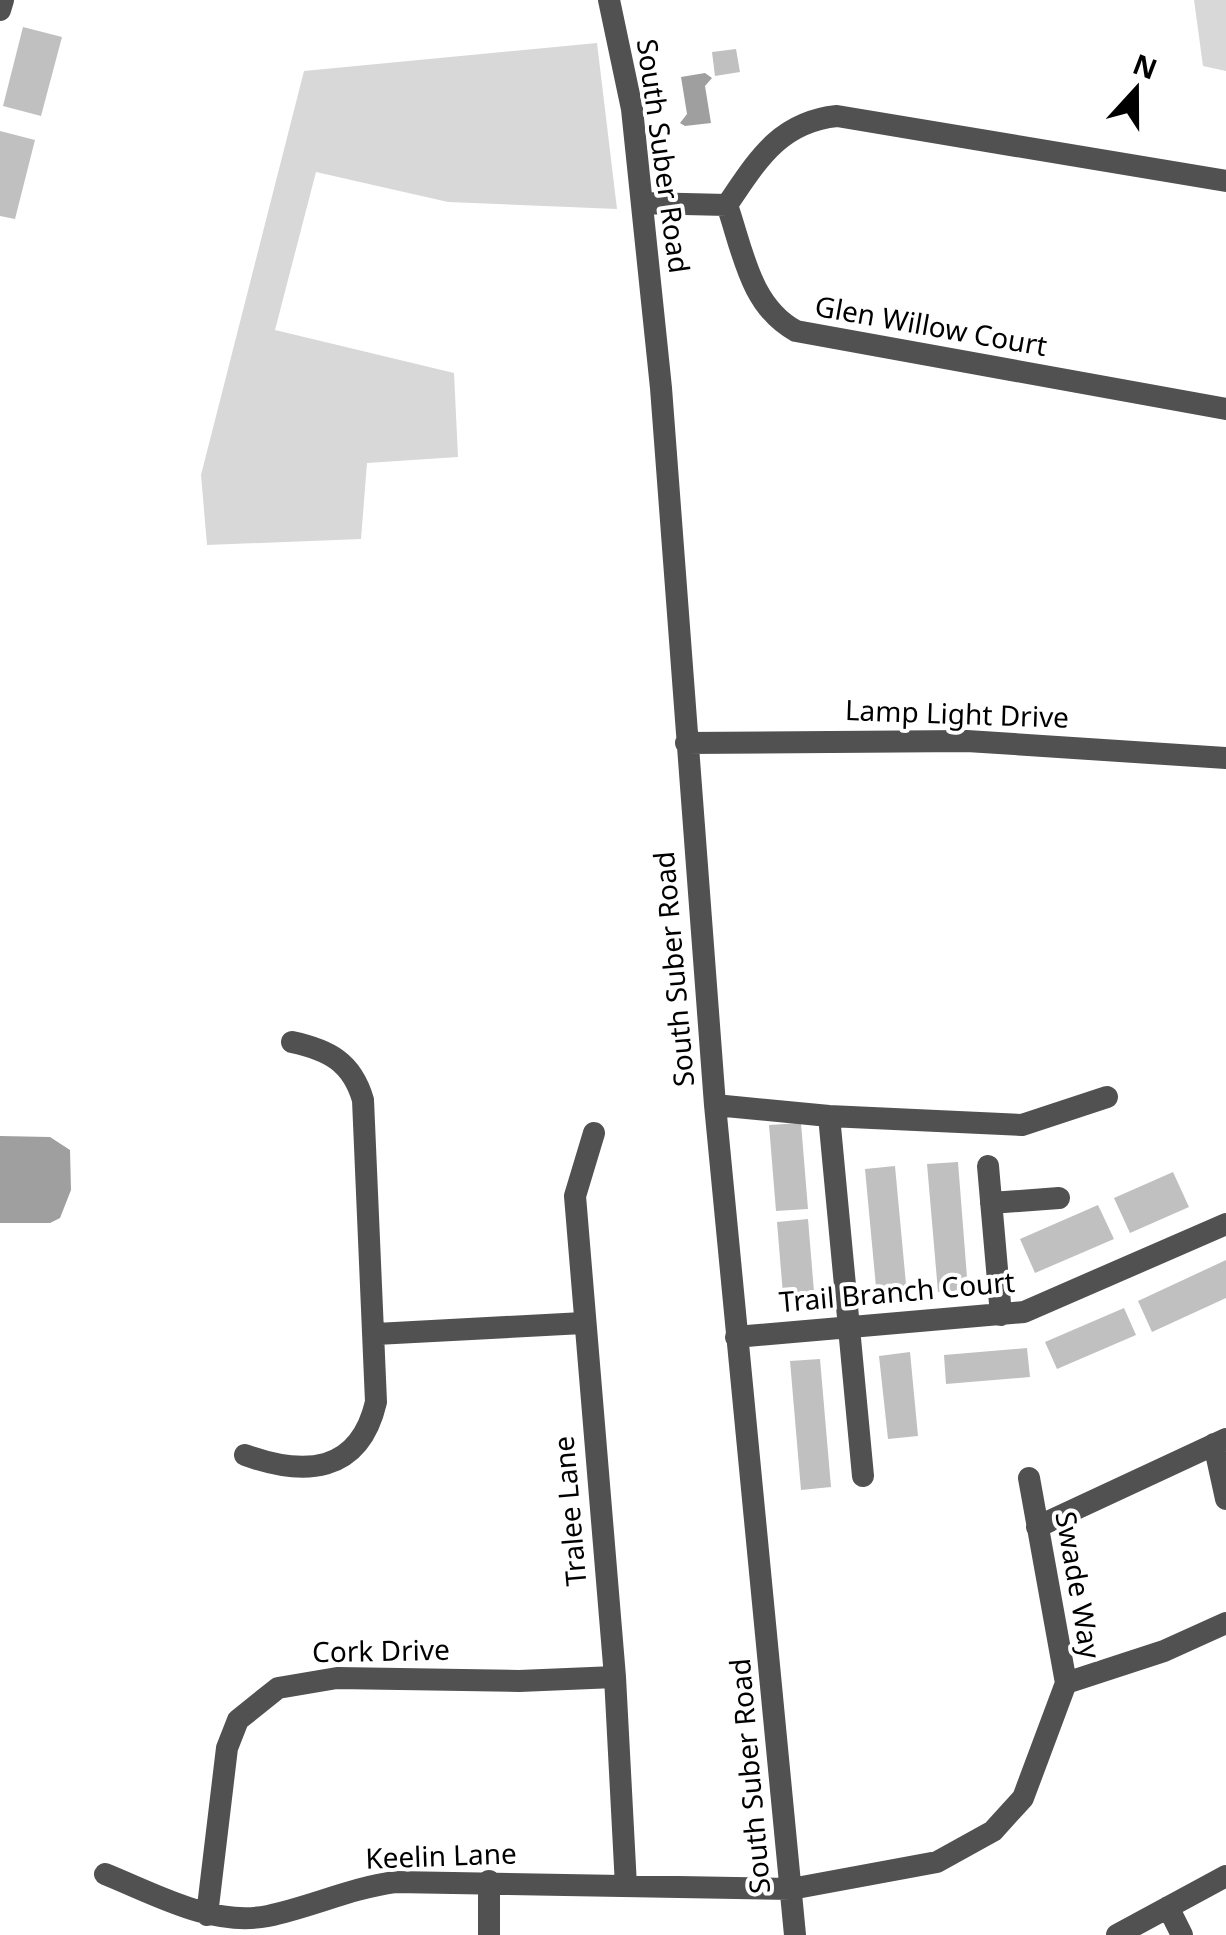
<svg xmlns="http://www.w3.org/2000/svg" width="1226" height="1935" viewBox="0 0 1226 1935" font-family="'Noto Sans',sans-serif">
<rect width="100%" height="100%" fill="#fff"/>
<path fill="#d8d8d8" d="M1194 0H1226V71L1203 66Z
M597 43 617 209 448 202 316 172 275 330 454 373 458 457 367 463 361 539 207 545 201 475 304 71Z"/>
<path fill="#9f9f9f" d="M705 73 712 78 705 86 711 123 685 126 680 123 687 114 681 77Z
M0 1136 50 1137 70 1150 71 1190 60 1218 50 1223H0Z"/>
<path fill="#c0c0c0" d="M23 27 62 37 41 116 3 106Z
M736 49 740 72 715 76 712 52Z
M0 131 35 140 15 219 0 216Z
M801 1123 808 1209 776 1211 769 1125Z
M958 1162 968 1290 938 1292 927 1164Z
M895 1166 907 1295 877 1298 865 1169Z
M1173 1172 1189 1207 1130 1233 1114 1198Z
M1098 1205 1114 1239 1035 1273 1020 1239Z
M808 1219 815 1304 784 1307 777 1222Z
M1226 1260V1298L1152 1332 1138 1301Z
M1124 1308 1136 1335 1057 1369 1045 1342Z
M1027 1348 1030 1377 946 1384 944 1355Z
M910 1352 918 1436 888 1439 879 1356Z
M820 1359 831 1487 801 1490 790 1361Z"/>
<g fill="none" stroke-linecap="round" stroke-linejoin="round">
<path stroke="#515151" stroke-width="22" d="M609 0 632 109 661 388 715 1105 795 1935
M0 10 3 0
M642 203 727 205C743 251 750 306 796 331L1226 409
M727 205C757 161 779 122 837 116L1226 181
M686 743 967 741 1226 758
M715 1105 829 1116 1022 1125 1107 1097
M829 1116 863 1476
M594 1133 575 1196 615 1677 626 1886
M988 1166 1001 1315
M991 1203 1059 1198
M376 1334 583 1323
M736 1337 1024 1312 1226 1224
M1214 1444 1226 1499
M245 1455C303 1476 359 1475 376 1402L363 1100C352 1062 329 1050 292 1042
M1037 1527 1226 1439
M1066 1683 1164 1651 1226 1623
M105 1874C155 1894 212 1927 268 1916 311 1907 351 1888 395 1882L791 1889 937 1862 993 1831 1023 1798 1066 1683 1029 1478
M489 1881V1935
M1168 1907 1182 1935
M207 1915 227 1748 238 1720 278 1688 337 1678 519 1681 615 1677
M1117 1935 1226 1876"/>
</g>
<g text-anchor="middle" stroke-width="8" stroke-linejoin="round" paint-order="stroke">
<g font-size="28" fill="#000" stroke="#fff">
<text transform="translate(663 156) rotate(82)" y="10">South Suber Road</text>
<text transform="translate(931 326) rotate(10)" y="10">Glen Willow Court</text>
<text transform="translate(957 714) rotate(2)" y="10">Lamp Light Drive</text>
<text transform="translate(674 969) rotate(-95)" y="10">South Suber Road</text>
<text transform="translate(897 1292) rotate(-5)" y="10">Trail Branch Court</text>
<text transform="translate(570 1511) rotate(-95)" y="10">Tralee Lane</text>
<text transform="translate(1078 1585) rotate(80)" y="10">Swade Way</text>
<text transform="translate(381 1651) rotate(-1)" y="10">Cork Drive</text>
<text transform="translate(750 1776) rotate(-95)" y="10">South Suber Road</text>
<text transform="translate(441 1856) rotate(-2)" y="10">Keelin Lane</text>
</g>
</g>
<g transform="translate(1136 90) rotate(21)" stroke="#ffffff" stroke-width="8" paint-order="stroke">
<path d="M0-8L18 38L0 25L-18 38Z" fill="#000000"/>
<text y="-15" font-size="28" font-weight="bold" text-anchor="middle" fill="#000000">N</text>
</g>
</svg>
